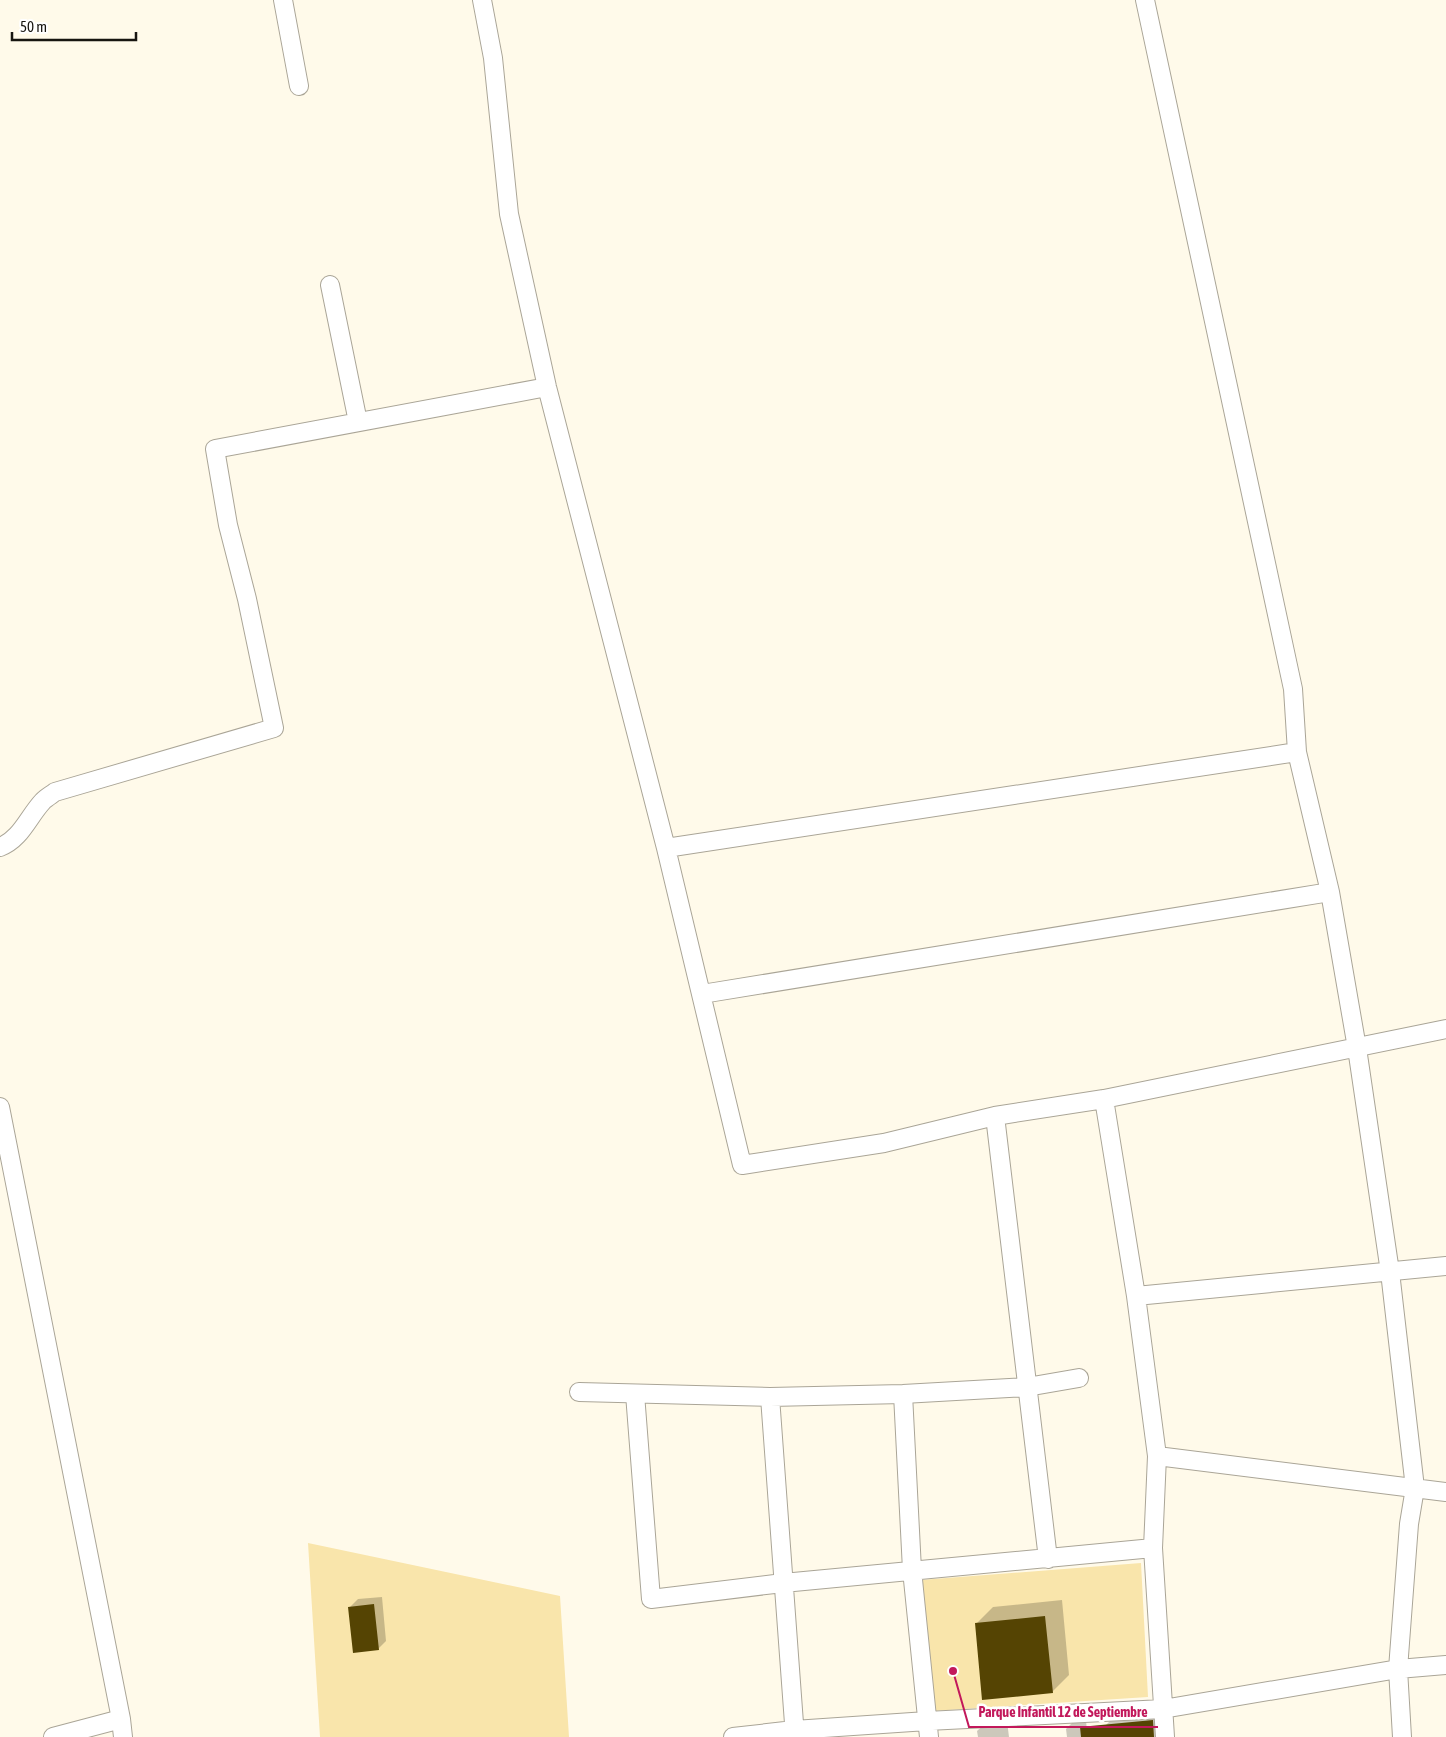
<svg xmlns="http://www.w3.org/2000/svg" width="1446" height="1737" viewBox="0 0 1446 1737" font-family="'Asap Condensed',sans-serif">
<rect width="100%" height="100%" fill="#fffaea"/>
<path fill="#f9e5ab" d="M308 1543 560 1596 569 1737H320Z
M1141 1563 1148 1697 933 1711 921 1580Z"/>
<path fill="#0003" d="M382 1597 386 1641 378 1649 350 1607 358 1599Z
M1062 1600 1069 1675 1052 1692 976 1624 993 1607Z
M1161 1713 1165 1737H1067L1066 1729 1074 1721 1086 1720 1087 1732 1105 1726 1113 1718Z
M1007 1721 1009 1737H978L977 1731 986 1723Z"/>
<path fill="#554403" d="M374 1604 379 1650 353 1653 348 1607Z
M1045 1616 1053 1693 982 1700 975 1623Z
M1153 1720 1154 1737H1081L1080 1727Z"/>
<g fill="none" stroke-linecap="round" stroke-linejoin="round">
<defs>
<path id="minor" d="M283 0 299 86
M482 0 493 58 509 214 547 387 666 848 742 1165 884 1143 995 1116 1104 1099 1446 1029
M1145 0 1293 689 1297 752 1330 892 1357 1048 1390 1272 1415 1488 1409 1524 1398 1669 1402 1737
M330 285 358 422
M0 847C21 839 28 817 43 801 46 798 51 795 55 792L274 728 247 599 228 525 215 449 547 387
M666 848 1297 752
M702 994 1330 892
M1104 1099 1136 1296 1157 1456 1446 1492
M0 1107 121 1719 123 1737
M995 1116 1048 1559
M1136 1296 1446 1266
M579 1392 770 1397 903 1394 1027 1387 1079 1378
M635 1394 651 1599 783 1583 1153 1548
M903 1394 912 1570 929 1737
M770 1397 795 1737
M1157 1456 1153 1548 1165 1737
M53 1737 121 1719
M733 1737 794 1730 927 1721 1163 1709 1398 1669 1446 1665"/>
</defs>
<use href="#minor" stroke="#aaa597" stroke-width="20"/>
<use href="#minor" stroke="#fff" stroke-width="18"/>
</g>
<path fill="none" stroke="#c2185b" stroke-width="2" d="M953 1671L969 1727H1158"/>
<circle fill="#c2185b" stroke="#fff" stroke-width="2" cx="953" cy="1671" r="5"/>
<g font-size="14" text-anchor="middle" font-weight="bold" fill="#c2185b" stroke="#fff" stroke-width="5" stroke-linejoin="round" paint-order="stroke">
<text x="1063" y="1717">Parque Infantil 12 de Septiembre</text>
</g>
<path d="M12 32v8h124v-8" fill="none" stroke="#171510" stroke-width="2.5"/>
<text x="20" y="32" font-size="15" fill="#171510" stroke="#ffffff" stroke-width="4" paint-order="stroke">50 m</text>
</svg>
